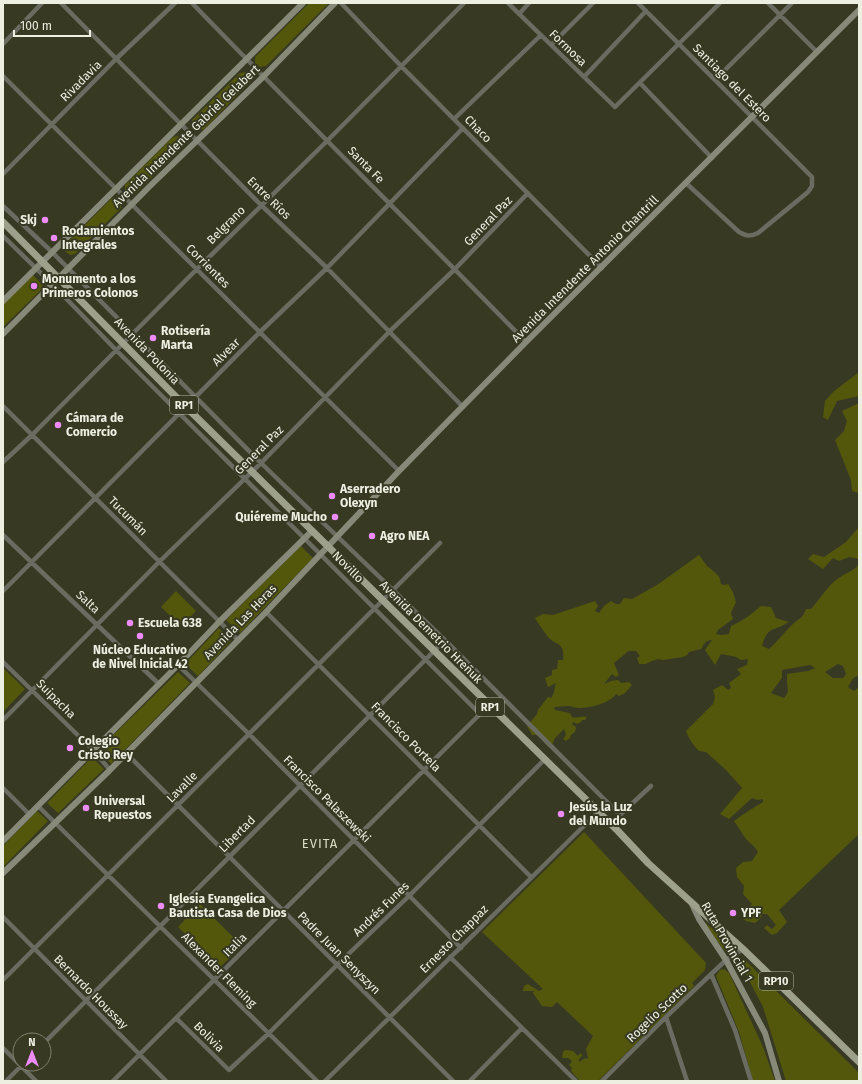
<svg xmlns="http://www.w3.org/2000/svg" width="862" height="1084" viewBox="0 0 862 1084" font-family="'Fira Sans',sans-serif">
<rect width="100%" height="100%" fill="#373923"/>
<path fill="#53570b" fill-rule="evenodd" d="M309 3 328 4 266 66 260 67 255 63V57Z
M246 72 251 75 250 82 204 129 198 130 193 126 192 120 240 73Z
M178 136 183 140 182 147 136 193 130 194 125 190V185L173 137Z
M112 198H118L121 201V208L75 254 70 255 65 251 64 246Z
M33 275 44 287 3 327V305Z
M859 372V396L837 401 828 420 823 417 825 401 833 392Z
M859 403V493L852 491 851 480 835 440 844 431 847 421 842 411Z
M859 527V559L849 557 839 561 833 558 823 569 808 559 813 554 824 557 846 542Z
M301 546 313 558 240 633 226 620Z
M699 555C702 558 704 562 707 566 714 572 720 574 721 584L724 585 728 584 733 592 736 602 731 613 733 619 718 630 716 634 721 635 729 634 731 626C742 621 752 614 761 606L771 607 776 618 789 622C772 633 769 624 762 646L769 649C778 641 785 631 794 623 801 617 802 619 806 609H811C818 601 828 586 836 580 844 573 853 572 859 564V676C853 676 851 682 848 687L854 691 859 687V834L779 910 787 922 777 933 772 935 764 928 767 925 772 929 776 925 767 914H762L760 919 755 923 746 921 742 918 743 911 752 904 743 894 744 886 737 877 736 868 743 862 752 861 758 852C754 845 752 845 747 840 744 837 738 826 734 821 743 814 753 808 763 802V799L757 800 752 798 729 819 720 814 742 788 726 770 706 752 699 751C693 745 689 739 686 731L713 704 715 697 713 690 722 685 728 690 731 688 729 683 741 674 737 669 747 665 748 659 741 660 736 657 721 654 715 665 705 650 712 640C706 640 704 644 701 649L689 652 687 655 683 657 663 660 658 659 652 661 646 664H639L637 658 640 656 636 651H628C624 656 619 658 614 663L619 675 616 677 612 674 604 684 611 681 618 680 621 683 629 682 632 685 625 693 619 696 616 694C610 703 590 708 579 708 576 708 573 707 569 706 564 706 559 707 554 707L555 710 570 713 572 717C577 719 582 715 587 717L585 720H582L581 722 577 724 573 722 572 724 576 727 575 732 571 735 570 738 566 741 563 739 566 735 564 729 555 738 552 745 548 747 539 735H532L527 726 537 714 538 710 548 697 551 698C555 693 554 688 556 683L548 687 545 678 552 675V670L557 669 558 660H563C565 641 556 646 548 637 543 631 539 624 535 618L543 614 553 615 595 601 598 606 595 611 599 613 604 606 611 601 616 604H620L624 598 632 599 657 585ZM838 664 843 666 846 674 843 678H833L825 672ZM810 665 815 668 808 671 787 674V682L788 692 784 698 771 693 782 678V670Z
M176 591 196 611 181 626 161 607Z
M219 628 231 641 198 676 185 664Z
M3 668 25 689 3 712Z
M178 672 190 683 111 764 99 749Z
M92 757 104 769 58 813 47 803Z
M37 811 48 821 3 867V846Z
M584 832 706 963 705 970 692 983 694 986 598 1081H580L571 1071 572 1068 569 1065 572 1061 568 1058H562L563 1052 565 1050 573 1051 578 1056 580 1053 583 1055 579 1059V1062L585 1058 587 1059 588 1058 586 1049 593 1036 557 1002 552 1007 542 1006 533 993 534 991H523L524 986 528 984 539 991 543 989 482 932Z
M200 904 242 946 219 968 178 927Z
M702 920 734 947 731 952H727L724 950Z
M744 959 859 1073V1081H786L763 1007 739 961Z
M724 969 729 973 763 1047 775 1081H753L739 1032 716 976 720 970Z"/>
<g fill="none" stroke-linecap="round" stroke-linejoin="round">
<path stroke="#6b6c61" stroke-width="4.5" d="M61 3 261 205 327 268 463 407
M192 3C302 117 415 228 526 342
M341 3 401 66 602 268
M508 3 615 107 720 3
M638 3 812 177V186L808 192 758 233C750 237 746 236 739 232L686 183
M768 3 817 52
M519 14 529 3
M3 44 42 3
M551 45 593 3
M3 76 399 471
M584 77 646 11
M715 80 792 3
M640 83 712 158
M454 119 541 35
M3 174 116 59 175 3
M3 206 52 252 261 463 445 640 620 815
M3 236 53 285 116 350 480 714
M3 406 238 640
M3 462 32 435 197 269 327 141 464 3
M3 535 159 684
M3 591 260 332 327 268 463 128
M266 612 531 877
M3 662 93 750 110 770
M178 665 249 734 461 948
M3 720 159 562 261 463 390 331 455 269 528 193
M126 753 453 1081
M3 788 29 814
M38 806 317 1081
M610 824 651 786
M3 917 166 1081
M450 957 576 1081
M711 974 735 1030 751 1081
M3 980 440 543
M666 1017 687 1081
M176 1018 229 1070 269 1033 337 965 409 896 544 760
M44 1043 445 640
M3 1048 36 1081
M6 1081 23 1064
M113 1081 489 705
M325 1081 598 812
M470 1081 522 1028
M602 1081 666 1017 726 960 743 949"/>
<path stroke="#878979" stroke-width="6" d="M3 301 303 3
M3 334 151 185 263 77 335 3
M3 841 178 665 219 622 312 531
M3 873 110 770 266 612 399 471 526 342 859 10
M692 904 699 919 726 960 765 1033 779 1081"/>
<path stroke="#9da08a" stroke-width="7" d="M3 222 186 407 618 831 648 863 743 949 859 1062"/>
</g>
<g fill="#ed8cf9" stroke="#373923" stroke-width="1.5">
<circle cx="45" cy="220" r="4"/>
<circle cx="54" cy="238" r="4"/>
<circle cx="34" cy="286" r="4"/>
<circle cx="153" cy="338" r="4"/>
<circle cx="58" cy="425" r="4"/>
<circle cx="332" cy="496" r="4"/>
<circle cx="335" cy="517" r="4"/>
<circle cx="372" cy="536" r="4"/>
<circle cx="130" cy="623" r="4"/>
<circle cx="140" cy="636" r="4"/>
<circle cx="70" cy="748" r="4"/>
<circle cx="86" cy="808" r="4"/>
<circle cx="561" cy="814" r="4"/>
<circle cx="161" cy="906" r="4"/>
<circle cx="733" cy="913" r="4"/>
</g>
<g text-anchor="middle" stroke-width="4" stroke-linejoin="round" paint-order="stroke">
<g fill="#373923" stroke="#b6b8a8" stroke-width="1">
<rect x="170" y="396" width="28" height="18" rx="3"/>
<rect x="476" y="698" width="28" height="18" rx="3"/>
<rect x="759" y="972" width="34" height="18" rx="3"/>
</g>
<g font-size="11" font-weight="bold" fill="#edefe1">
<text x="184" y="409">RP1</text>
<text x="490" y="711">RP1</text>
<text x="776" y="985">RP10</text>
</g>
<g font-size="12" fill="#edefe1" stroke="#373923">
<text transform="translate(568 48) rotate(44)" y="4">Formosa</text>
<text transform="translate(81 81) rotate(-45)" y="4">Rivadavia</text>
<text transform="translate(732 83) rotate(45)" y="4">Santiago del Estero</text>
<text transform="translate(478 129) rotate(45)" y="4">Chaco</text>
<text transform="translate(186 136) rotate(-44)" y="4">Avenida Intendente Gabriel Gelabert</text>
<text transform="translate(366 165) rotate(45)" y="4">Santa Fe</text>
<text transform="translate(269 198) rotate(44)" y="4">Entre Ríos</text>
<text transform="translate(488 221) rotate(-46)" y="4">General Paz</text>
<text transform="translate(226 225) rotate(-45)" y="4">Belgrano</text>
<text transform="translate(208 266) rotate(45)" y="4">Corrientes</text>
<text transform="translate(585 269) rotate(-45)" y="4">Avenida Intendente Antonio Chantrill</text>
<text transform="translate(147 351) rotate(46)" y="4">Avenida Polonia</text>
<text transform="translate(226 352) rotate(-45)" y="4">Alvear</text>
<text transform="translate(259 450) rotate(-45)" y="4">General Paz</text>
<text transform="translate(128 516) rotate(45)" y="4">Tucumán</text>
<text transform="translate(348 567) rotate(45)" y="4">Novillo</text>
<text transform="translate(88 602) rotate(43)" y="4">Salta</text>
<text transform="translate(240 622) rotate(-46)" y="4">Avenida Las Heras</text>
<text transform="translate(431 632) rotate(45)" y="4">Avenida Demetrio Hreñuk</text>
<text transform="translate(56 699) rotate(45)" y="4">Suipacha</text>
<text transform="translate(406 737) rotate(45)" y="4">Francisco Portela</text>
<text transform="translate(182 787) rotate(-45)" y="4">Lavalle</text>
<text transform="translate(327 799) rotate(45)" y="4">Francisco Palaszewski</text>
<text transform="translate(237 834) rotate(-45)" y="4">Libertad</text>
<text transform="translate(381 909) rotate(-44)" y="4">Andrés Funes</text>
<text transform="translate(454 939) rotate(-45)" y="4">Ernesto Chappaz</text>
<text transform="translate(727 942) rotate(60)" y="4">Ruta Provincial 1</text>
<text transform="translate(235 945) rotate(-45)" y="4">Italia</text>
<text transform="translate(339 953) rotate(45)" y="4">Padre Juan Senyszyn</text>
<text transform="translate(219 970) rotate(45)" y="4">Alexander Fleming</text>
<text transform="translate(91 992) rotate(45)" y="4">Bernardo Houssay</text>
<text transform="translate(657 1013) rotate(-44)" y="4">Rogelio Scotto</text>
<text transform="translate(209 1037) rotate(45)" y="4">Bolivia</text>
</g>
<g font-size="12" font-weight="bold" fill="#edefe1" stroke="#373923" text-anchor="start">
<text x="37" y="224" text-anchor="end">Skj</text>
<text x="62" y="235">Rodamientos<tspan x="62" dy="14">Integrales</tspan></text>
<text x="42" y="283">Monumento a los<tspan x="42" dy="14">Primeros Colonos</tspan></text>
<text x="161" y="335">Rotisería<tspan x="161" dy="14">Marta</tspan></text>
<text x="66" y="422">Cámara de<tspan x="66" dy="14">Comercio</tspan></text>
<text x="340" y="493">Aserradero<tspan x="340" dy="14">Olexyn</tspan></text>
<text x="327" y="521" text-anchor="end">Quiéreme Mucho</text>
<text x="380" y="540">Agro NEA</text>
<text x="138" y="627">Escuela 638</text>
<text x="140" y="654" text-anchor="middle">Núcleo Educativo<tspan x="140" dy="14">de Nivel Inicial 42</tspan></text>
<text x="78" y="745">Colegio<tspan x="78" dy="14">Cristo Rey</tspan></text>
<text x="94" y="805">Universal<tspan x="94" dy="14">Repuestos</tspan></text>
<text x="569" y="811">Jesús la Luz<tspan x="569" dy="14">del Mundo</tspan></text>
<text x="169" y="903">Iglesia Evangelica<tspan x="169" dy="14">Bautista Casa de Dios</tspan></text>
<text x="741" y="917">YPF</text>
</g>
<g font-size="13" letter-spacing="1" fill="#dadec3" stroke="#373923">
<text x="320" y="848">EVITA</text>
</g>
</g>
<rect width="862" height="1084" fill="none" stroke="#edefe1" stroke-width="8"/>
<g transform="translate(32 1052)"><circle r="19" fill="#373923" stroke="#80826f"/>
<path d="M0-3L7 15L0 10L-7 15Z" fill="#ed8cf9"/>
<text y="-6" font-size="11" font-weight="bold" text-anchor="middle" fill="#edefe1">N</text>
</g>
<path d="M14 30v6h76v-6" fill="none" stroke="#edefe1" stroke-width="2"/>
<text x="20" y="30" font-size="12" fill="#edefe1" stroke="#373923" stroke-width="3" paint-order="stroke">100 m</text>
</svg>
